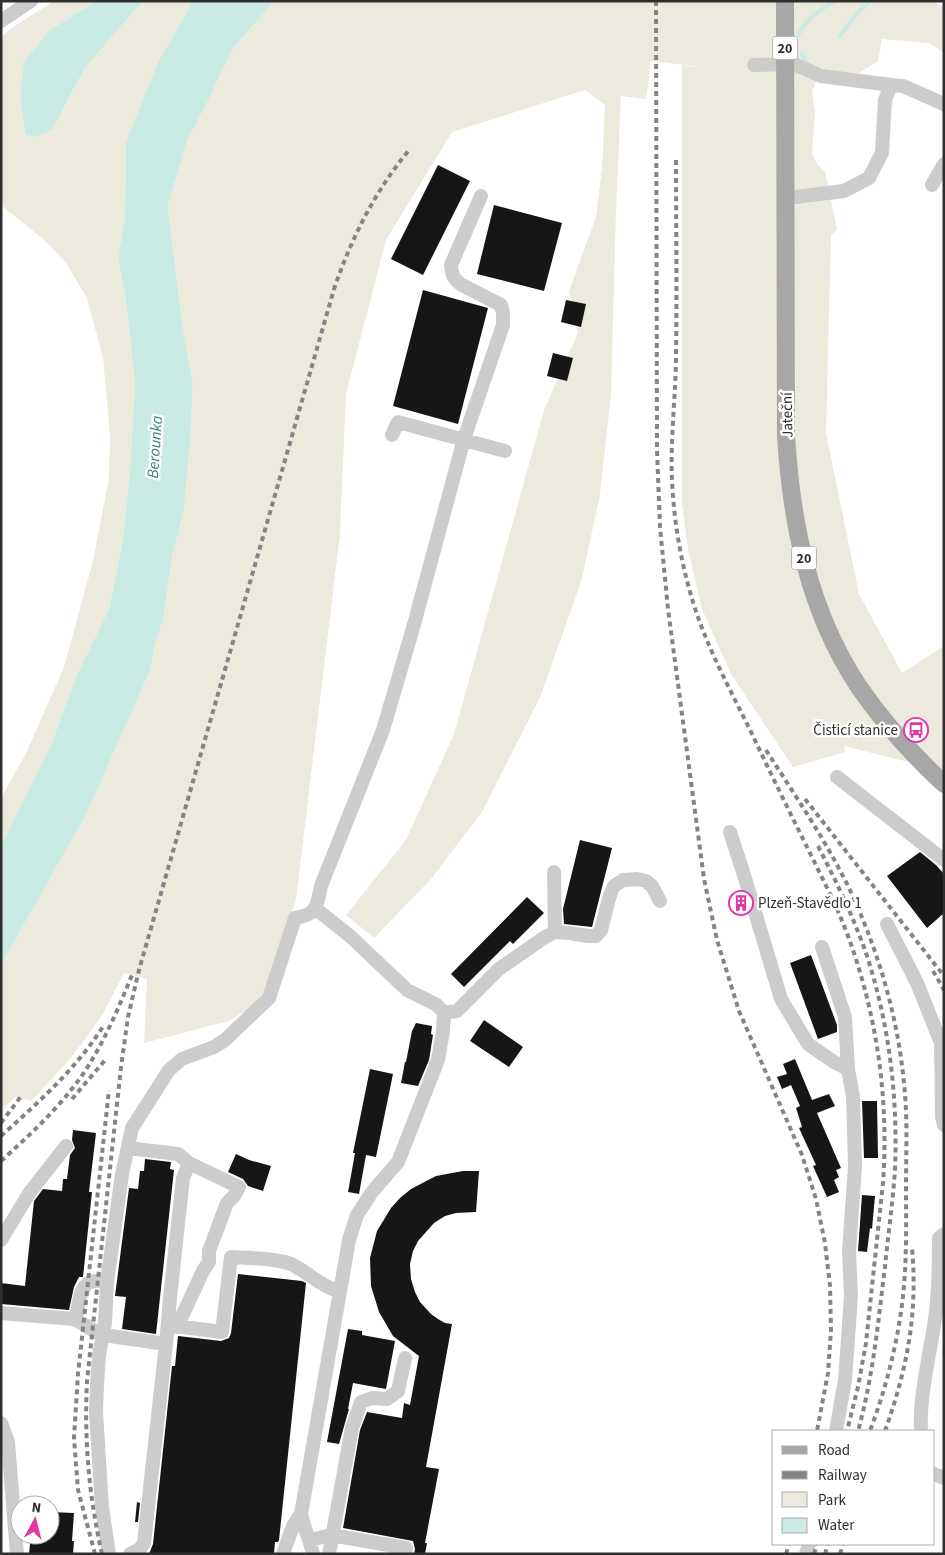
<svg xmlns="http://www.w3.org/2000/svg" width="945" height="1555" viewBox="0 0 945 1555" font-family="'Source Sans 3',sans-serif">
<rect width="100%" height="100%" fill="#fff"/>
<path fill="#eceadd" d="M54 1H96L50 30 20 97 25 133 62 112 85 68 143 1H193L158 62 126 141 125 216 118 257 126 301 135 383 130 471 123 540 109 609 78 672 51 745 1 845V798L27 751 64 667 93 561 109 478 110 436 103 358 87 298 66 263 44 240 1 205V38L10 29Z
M275 1H934L944 8V53L929 43 882 39 878 61 856 75 817 80 812 91 815 113 812 154 817 164 825 172 837 229 831 236 826 433 859 594 902 673 944 646V774L925 766 844 746 845 752 793 767 731 674 702 609 688 549 682 504V65L695 67 694 66 651 61 646 99 621 96 616 212 611 395 600 494 582 579 541 695 482 812 431 879 374 938 346 915 406 840 454 734 544 410 578 333 569 291 596 217 602 168 605 105 585 90 452 132 386 240 346 394 340 534 296 900 260 1002 229 1021 144 1043 147 979 124 973 103 1014 71 1058 31 1101 15 1097 1 1112V965L86 815 150 671 155 644 163 620 172 558 184 509 190 445 193 383 182 324 168 206 187 141 207 103 233 48Z"/>
<path fill="#c9ebe4" d="M96 1H143L85 68 52 130 34 137 25 133 20 97 24 62 50 30Z
M193 1H275L233 48 207 103 187 141 168 206 182 324 193 383 190 445 184 509 172 558 163 620 155 644 150 671 86 815 1 965V845L51 745 78 672 109 609 123 540 130 471 135 383 126 301 118 257 125 216 126 141 158 62Z"/>
<g fill="none" stroke-linecap="round" stroke-linejoin="round">
<path stroke="#c9ebe4" stroke-width="4" d="M798 35C806 20 820 9 836 1
M840 36 860 10 871 1
M802 54 806 61"/>
</g>
<path fill="#161616" d="M438 165 470 181 423 275 391 259Z
M494 205 562 223 544 291 477 274Z
M423 290 488 308 458 424 393 406Z
M566 300 586 304 581 327 561 322Z
M553 353 573 358 567 381 547 376Z
M580 840 612 848 592 927 564 924 563 909Z
M920 852 936 865 944 874V913L927 928 887 876Z
M740 892 746 913 738 915 732 894Z
M527 897 544 913 513 944 510 941 464 987 451 974Z
M811 955 837 1025V1032L818 1039 790 963Z
M484 1020 523 1047 509 1067 470 1041Z
M416 1023 432 1026 431 1034 433 1035 429 1060 418 1086 401 1083 405 1062H406L412 1031Z
M795 1059 812 1100 829 1094 835 1106 817 1113 841 1168 836 1170 839 1177 834 1180 839 1192 827 1197 813 1166 816 1165 799 1128 802 1127 796 1108 800 1106 791 1085 782 1089 777 1077 787 1074 783 1064Z
M370 1069 393 1074 376 1157 366 1155 359 1194 348 1192 355 1153H353Z
M862 1101H877L878 1158H864Z
M73 1130 96 1133 89 1192H92L83 1277H79L74 1287 69 1310 1 1304V1283L25 1286 34 1201 43 1189 62 1191 63 1179H67L70 1155 75 1148 72 1140Z
M236 1154 249 1160 271 1166 263 1191 248 1186 243 1179 228 1172Z
M145 1159 171 1162 170 1169 174 1170 156 1334 122 1329 126 1297 115 1296 129 1188 138 1189 140 1171H144Z
M463 1171H479L476 1212 456 1213 445 1216 434 1223 418 1241 413 1251 410 1264 411 1279 415 1292 420 1302 431 1314 438 1319 445 1323 452 1324 426 1467 439 1469 425 1543H427L425 1554H414L415 1549 413 1541 343 1528 360 1430 367 1412 402 1418 404 1403 410 1405 419 1356 393 1336 379 1312 371 1286 370 1258 377 1231 391 1208 400 1198 411 1189 436 1176Z
M862 1195 875 1196 872 1229 870 1228 867 1252 858 1251Z
M238 1274 302 1281 306 1283 279 1540 278 1542H275L274 1554H149L153 1544 172 1366H175L178 1336 221 1341 229 1338 231 1333Z
M348 1329 362 1331V1335L395 1341 386 1389 353 1383 348 1409H349L339 1444 327 1442Z
M137 1502 140 1503 138 1522H135Z
M50 1512 74 1513 72 1541H74L73 1554H29L31 1535H50Z"/>
<g fill="none" stroke-linecap="round" stroke-linejoin="round">
<path stroke="#ccc" stroke-width="14" d="M1 21 31 1
M754 65 794 64 821 76 891 85
M932 185 944 164
M785 195 795 197 844 191 869 178 882 153 885 100 891 85 903 86 944 104
M392 435 398 422 505 451
M837 777 944 860
M730 832 744 875 781 999 808 1044 834 1062 848 1069
M554 872 555 932
M887 924 917 983 941 1043 942 1117 944 1125
M822 947 845 1017 848 1069 853 1097 855 1166 849 1251 851 1296 845 1380 836 1431
M444 1013 457 1011 499 969 545 937 555 932 569 933 588 936H596L601 930 610 895 614 886 623 880 637 879 646 881 652 886 660 901
M128 1148 178 1154 189 1163 183 1178 170 1298 166 1344 144 1543 140 1549 130 1554
M1 1240 30 1192 66 1146
M1 1313 73 1319C84 1323 92 1331 103 1335L166 1344
M76 1320C80 1299 78 1275 107 1282
M168 1325 222 1332 231 1257C247 1258 280 1258 293 1265 310 1274 321 1286 340 1292
M177 1327 203 1271 209 1262V1251L227 1203 234 1196 239 1187 189 1163
M1 1423 8 1442 17 1554
M921 1431C919 1397 930 1354 935 1319 939 1293 939 1265 939 1238L944 1234
M934 1474 944 1478
M310 1540 331 1535 406 1548 405 1554
M109 1554 102 1507 96 1412 97 1385 99 1355 105 1323 107 1282 113 1239 122 1174 132 1128 169 1070 182 1059 214 1047 225 1040 269 998 295 918C317 915 317 906 321 886L383 730 413 628 464 439 503 325V313L501 305 462 285C453 279 452 275 451 265L481 196
M283 1554 293 1526 301 1514
M313 1554C310 1540 304 1528 301 1514L349 1240 357 1215 372 1192 398 1162 438 1060 443 1031 444 1013 437 1005 407 990 350 936 316 909
M329 1554 352 1428 361 1402 372 1398 387 1399 398 1391 405 1358
M806 1554 809 1544"/>
<path stroke="#a7a7a7" stroke-width="18" d="M785 1 786 434C791 523 809 612 859 687 883 722 913 755 944 784"/>
<path stroke="#848484" stroke-width="4" stroke-dasharray="5 4" stroke-linecap="butt" d="M656 1 657 450 660 527 668 609 704 879 717 940 739 1011 802 1155 816 1199 825 1243 830 1286 831 1330 828 1373 817 1431
M676 160C676 225 677 289 676 353 676 395 670 439 672 481 674 522 681 563 693 602 707 648 731 691 752 734 770 772 789 811 808 849 822 878 837 906 848 936 877 1015 889 1099 883 1183L866 1343 858 1387 847 1431
M766 750C801 805 839 859 863 920 888 981 903 1045 906 1111 907 1136 906 1161 906 1186 906 1223 907 1259 903 1296 898 1342 886 1388 870 1431
M805 799 944 976
M818 846C836 881 853 916 866 953 889 1022 898 1097 895 1169 893 1202 888 1235 885 1267 878 1323 873 1377 858 1431
M933 971 944 990
M72 1099 106 1059
M1 1123 22 1095
M1 1136C39 1102 77 1068 104 1025
M1 1161C31 1134 60 1107 83 1074 104 1043 118 1009 132 975
M885 1431C907 1369 918 1314 912 1248
M95 1554 78 1490 74 1438 78 1374 109 1090
M102 1554C89 1497 84 1440 87 1381L121 1067 128 1017 139 970 334 289C352 237 374 193 409 150
M786 1554 789 1544
M814 1554 817 1544
M825 1554 828 1544
M840 1554 843 1544"/>
</g>
<defs>
<symbol id="bus-ring" viewBox="-11 -11 22 22"><circle r="9.5" fill="#fff" stroke="#e136a6" stroke-width="1.5"/><path d="M-5-6H5V4H4V6H2V4H-2V6H-4V4H-5ZM-3.5-4V0h7V-4ZM-3.5 1.2v1.5H-2V1.2ZM2 1.2v1.5H3.5V1.2Z" fill="#e136a6"/></symbol>
<symbol id="building-ring" viewBox="-11 -11 22 22"><circle r="9.5" fill="#fff" stroke="#e136a6" stroke-width="1.5"/><path d="M-4-6H4V6H1V3H-1V6H-4ZM-2.5-4.3h1.7v1.8h-1.7ZM.8-4.3h1.7v1.8H.8ZM-2.5-1h1.7V.8h-1.7ZM.8-1h1.7V.8H.8Z" fill="#e136a6"/></symbol>
</defs>
<g fill-rule="evenodd">
<use href="#bus-ring" x="902" y="716" width="28" height="28"/>
<use href="#building-ring" x="727" y="889" width="28" height="28"/>
</g>
<g text-anchor="middle" stroke-width="5" stroke-linejoin="round" paint-order="stroke">
<g fill="#fff" stroke="#6d6d6d" stroke-width="1">
<rect x="772.5" y="36.5" width="25" height="23" rx="4"/>
<rect x="791.5" y="546.5" width="25" height="23" rx="4"/>
</g>
<g font-size="14" font-weight="bold" fill="#2f2f2f">
<text x="785" y="53">20</text>
<text x="804" y="563">20</text>
</g>
<g font-size="15" fill="#2f2f2f" stroke="#fff">
<text transform="translate(787 415) rotate(-91)" y="5">Jateční</text>
</g>
<g font-size="15" fill="#2f2f2f" stroke="#fff" text-anchor="end">
<text x="898" y="735">Čisticí stanice</text>
<text x="758" y="908" text-anchor="start">Plzeň-Stavědlo 1</text>
</g>
<g font-size="16" font-style="italic" fill="#3a8274" stroke="#fff">
<text transform="translate(154 447) rotate(-86)" y="6">Berounka</text>
</g>
</g>
<rect width="945" height="1555" fill="none" stroke="#2f2f2f" stroke-width="5"/>
<rect x="772" y="1430" width="162" height="115" fill="#ffffff" stroke="#acacac"/>
<rect x="782" y="1446" width="25" height="8" fill="#a7a7a7" stroke="#acacac"/>
<text x="818" y="1455" font-size="15" fill="#2f2f2f">Road</text>
<rect x="782" y="1471" width="25" height="8" fill="#848484" stroke="#acacac"/>
<text x="818" y="1480" font-size="15" fill="#2f2f2f">Railway</text>
<rect x="782" y="1492" width="25" height="15" fill="#eceadd" stroke="#acacac"/>
<text x="818" y="1505" font-size="15" fill="#2f2f2f">Park</text>
<rect x="782" y="1518" width="25" height="15" fill="#c9ebe4" stroke="#acacac"/>
<text x="818" y="1530" font-size="15" fill="#2f2f2f">Water</text>
<g transform="translate(35 1520) rotate(7)"><circle r="24" fill="#ffffff" stroke="#acacac"/>
<path d="M0-4L9 19L0 12L-9 19Z" fill="#e136a6"/>
<text y="-8" font-size="14" font-weight="bold" text-anchor="middle" fill="#2f2f2f">N</text>
</g>
</svg>
